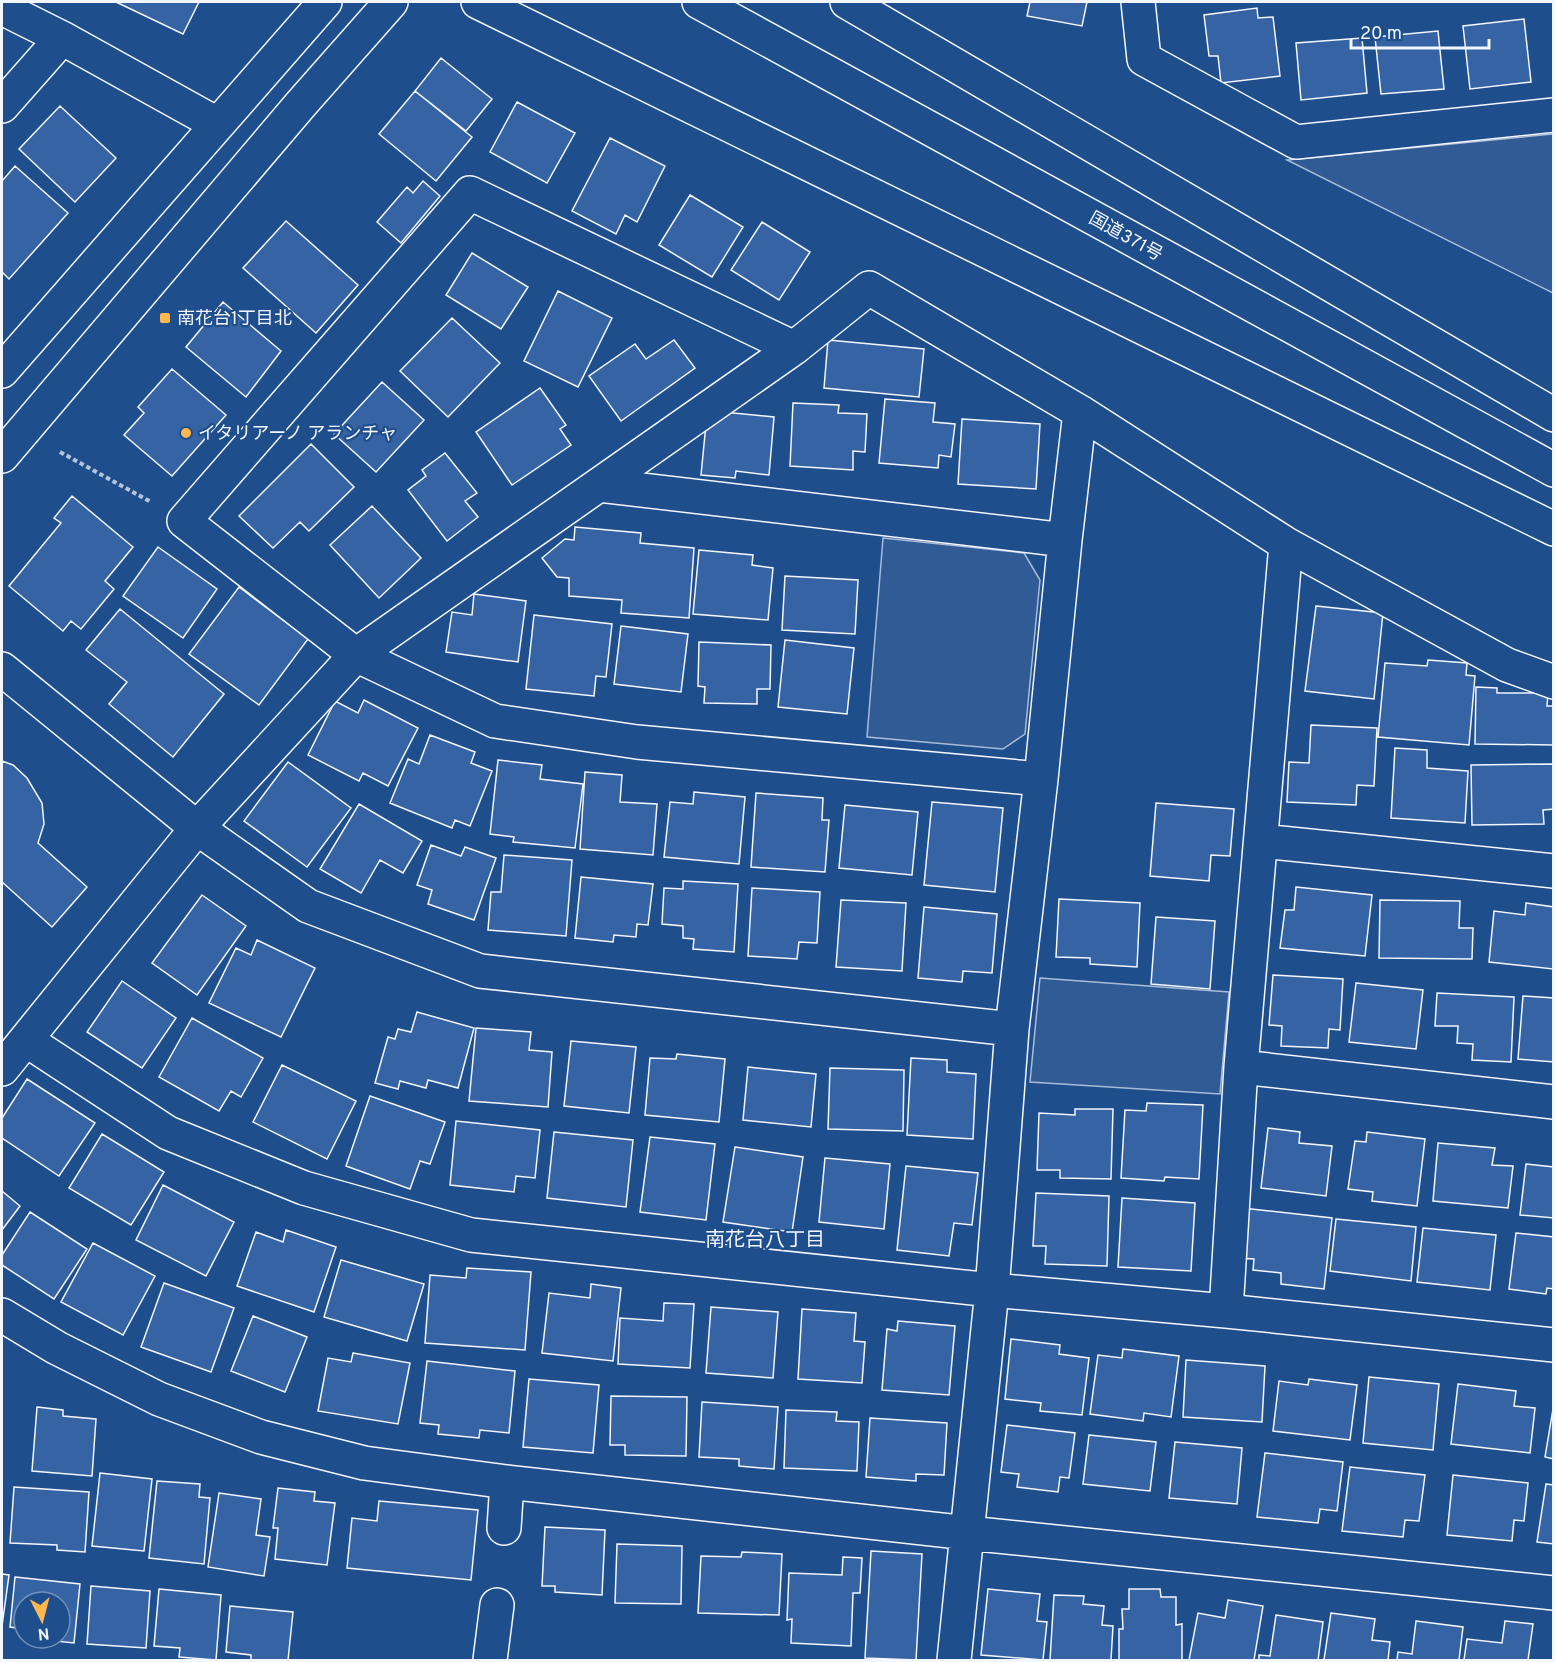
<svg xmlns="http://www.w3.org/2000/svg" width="1555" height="1662" viewBox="0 0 1555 1662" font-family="Overpass,'Noto Sans JP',sans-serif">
<rect width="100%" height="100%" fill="#1f4e8c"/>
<path fill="#305b95" stroke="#a8bbd7" stroke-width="1.5" d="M1553 134V293L1287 160Z
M883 538 1024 553 1040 580 1025 734 1003 749 867 737Z
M1040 978 1229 992 1220 1094 1030 1082Z"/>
<path fill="#3563a3" stroke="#f2f6ff" stroke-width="1.5" d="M116 2H199L183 34Z
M1030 2H1087L1082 26 1027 16Z
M1257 8 1258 18 1273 17 1280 76 1221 83 1218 56H1209L1204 15Z
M1524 19 1531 82 1470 89 1463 26Z
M1438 31 1444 89 1381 94 1375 37Z
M1362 38 1367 93 1301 100 1296 43Z
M441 58 492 99 466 131 415 91Z
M415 91 472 137 436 181 379 134Z
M517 102 575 133 547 183 490 152Z
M60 106 116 158 75 202 19 149Z
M610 138 665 166 637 222 625 215 616 234 572 211Z
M15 166 68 213 9 279 2 272V181Z
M423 181 440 196 401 243 377 222 407 187 413 193Z
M690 195 743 227 712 277 659 245Z
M286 221 358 285 316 333 243 268Z
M762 222 810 252 779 300 731 270Z
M472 253 528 287 501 329 446 295Z
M558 291 612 318 578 387 524 361Z
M223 302 281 351 246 397 186 347Z
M452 318 500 363 448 417 400 371Z
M674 340 695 368 621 421 589 376 635 344 646 359Z
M828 340 924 349 919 397 824 388Z
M172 369 226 415 172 476 124 435 144 413 138 407Z
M382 382 424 420 376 472 334 434Z
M540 388 566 425 560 429 571 445 512 485 476 432Z
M885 399 935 403 933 422 955 424 951 457 939 455 938 468 879 463Z
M793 403 839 405 838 413 867 414 865 452 853 451V470L790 466Z
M723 412 774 417 769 475 736 471 735 478 701 475 706 424Z
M962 419 1040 424 1036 489 958 484Z
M311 444 354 487 309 531 300 522 273 548 239 516Z
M445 453 477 493 465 501 478 517 447 541 408 490 426 476 422 470Z
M72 496 133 547 105 581 114 589 81 629 71 621 63 631 9 586 61 523 54 518Z
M372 506 421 558 379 598 330 545Z
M575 527 641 533 640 543 694 548 689 618 621 613 622 600 569 596V578L557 577 542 558 565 539 574 540Z
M158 547 217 589 183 638 123 596Z
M699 550 753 555 752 565 773 568 768 620 693 614Z
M785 576 858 580 855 634 782 630Z
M239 587 308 639 259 705 189 654Z
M474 594 526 601 518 662 446 652 452 612 472 615Z
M1316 606 1383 613 1374 699 1305 691Z
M120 609 224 694 173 757 109 704 127 682 86 650Z
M534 615 612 624 606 677 596 676 594 696 526 689Z
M621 626 688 634 681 692 614 684Z
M785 640 854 648 847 714 778 707Z
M699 642 771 645 770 689H757V704L704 703 705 687 698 686Z
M1428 660 1467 663 1466 675 1475 676 1469 745 1378 737 1385 663 1427 666Z
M1476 687 1497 688V693H1548L1547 706H1554V745L1475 744Z
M364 700 418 728 388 786 363 773 359 781 308 755 335 701 358 713Z
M1311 725 1377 728 1374 786 1357 785 1356 805 1287 802 1289 762 1309 763Z
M430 735 475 752 471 763 492 771 470 826 455 820 452 828 390 803 408 759 419 764Z
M1395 748 1427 750V768L1468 771 1465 823 1391 818Z
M498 760 542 765 540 779 583 784 575 848 513 842 514 837 490 834Z
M2 761 13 765 27 778 42 803 44 824 38 843 87 887 52 927 2 882Z
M288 762 351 808 307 867 244 821Z
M1554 764V809L1543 810 1544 824 1472 825 1471 765Z
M585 772 622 775 620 802 657 804 653 855 580 849Z
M694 792 745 797 739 864 664 857 670 802 693 804Z
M756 793 823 798 822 820H829L825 872 751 867Z
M932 802 1003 808 995 892 924 885Z
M1156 803 1234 809 1230 856 1211 855 1209 881 1150 876Z
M359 804 422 841 403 873 380 860 361 893 320 869Z
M845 805 918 812 912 875 839 868Z
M431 845 461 856 465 847 496 858 474 920 428 904 432 890 417 885Z
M504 855 572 860 566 936 488 930 491 892H501Z
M581 877 653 884 648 925 637 924 636 937 614 935 613 942 575 938Z
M683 881 738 884 734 952 693 949 694 939 683 938V926L662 924 664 888 683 889Z
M1296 887 1372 895 1365 956 1280 948 1285 910H1294Z
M752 888 820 892 817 943 799 942 797 959 748 956Z
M202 895 246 926 197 995 152 963Z
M1059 899 1140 903 1137 967 1090 964V958L1056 957Z
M841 900 906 903 902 971 836 967Z
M1380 900 1460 901 1459 928H1473L1472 959 1379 958Z
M1526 903 1554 907 1553 969 1489 962 1494 911 1525 915Z
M924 907 997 914 992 973 963 971 962 982 918 978Z
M1156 917 1215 921 1210 989 1151 984Z
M257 940 315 968 281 1037 209 1003 236 948 251 955Z
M1273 975 1343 979 1340 1030 1329 1029 1328 1048 1281 1046 1282 1026 1269 1025Z
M122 981 176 1018 142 1068 87 1032Z
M1356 983 1423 990 1416 1049 1349 1042Z
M1437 993 1514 997 1511 1062 1472 1060 1473 1044 1457 1043 1458 1026H1435Z
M1523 996 1554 998V1062L1518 1059Z
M417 1012 474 1028 458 1088 428 1080 426 1088 400 1081 398 1089 375 1083 388 1037 395 1039 398 1029 411 1032Z
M192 1018 263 1058 241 1097 231 1091 219 1111 159 1077Z
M476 1028 531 1032 529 1050 552 1052 548 1107 469 1101Z
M571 1041 636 1047 629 1113 564 1106Z
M677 1054 725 1059 719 1122 645 1115 650 1058 676 1059Z
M911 1058 947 1060V1072L976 1074 973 1139 907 1135Z
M282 1065 356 1101 327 1159 253 1122Z
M748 1067 816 1074 811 1127 743 1120Z
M830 1068 904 1070 903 1131 828 1129Z
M27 1079 95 1123 59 1176 2 1138V1118Z
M370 1096 445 1122 430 1164 420 1161 410 1189 346 1166Z
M1147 1103 1203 1105 1199 1179 1165 1177 1164 1181 1121 1178 1125 1110 1146 1111Z
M1075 1109H1113L1111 1179 1060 1178V1170H1037L1039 1113 1075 1115Z
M456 1121 540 1130 535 1178 516 1176 514 1192 450 1185Z
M1268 1128 1300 1132 1299 1143 1332 1146 1326 1196 1261 1188Z
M554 1132 633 1140 626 1207 547 1198Z
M1367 1132 1425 1139 1417 1206 1372 1201 1373 1192 1348 1189 1355 1141 1366 1142Z
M102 1134 164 1172 131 1225 69 1188Z
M650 1137 715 1144 706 1220 640 1212Z
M1438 1143 1495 1148 1492 1165 1513 1166 1508 1208 1433 1201Z
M735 1147 803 1157 792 1232 723 1222Z
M825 1158 890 1164 884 1229 819 1222Z
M1526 1164 1554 1167V1218L1520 1215Z
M906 1166 978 1173 972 1225 954 1223 949 1256 897 1250Z
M163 1185 234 1222 206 1276 136 1240Z
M2 1191 20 1206 2 1230Z
M1036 1193 1109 1196 1107 1266 1045 1264 1046 1246H1033Z
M1122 1198 1195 1203 1191 1271 1118 1267Z
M1242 1208 1332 1218 1324 1289 1281 1284V1273L1253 1270 1254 1259 1237 1258Z
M30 1212 87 1249 54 1299 2 1265V1255Z
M1336 1219 1416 1227 1411 1281 1330 1271Z
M1423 1228 1496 1235 1490 1290 1417 1282Z
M286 1230 336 1247 314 1312 237 1286 256 1232 283 1242Z
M1516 1233 1554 1237V1289L1547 1288 1546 1294 1509 1289Z
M93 1243 155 1276 123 1335 61 1302Z
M341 1260 424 1284 407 1341 324 1317Z
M467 1268 531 1272 525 1350 425 1343 430 1275 466 1278Z
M164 1283 234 1308 211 1372 141 1347Z
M591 1284 621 1288 613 1361 542 1353 549 1293 590 1298Z
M664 1303 694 1304 690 1368 618 1364 620 1318 663 1321Z
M711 1307 778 1312 773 1378 706 1373Z
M802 1309 856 1313 854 1341 865 1342 862 1383 798 1379Z
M253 1316 307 1337 285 1392 231 1371Z
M898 1321 955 1326 949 1395 882 1390 887 1329 897 1331Z
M1011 1339 1060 1345 1059 1354 1089 1358 1082 1415 1040 1411 1041 1403 1005 1399Z
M1123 1349 1179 1356 1171 1417 1144 1413 1143 1421 1090 1414 1098 1355 1122 1358Z
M353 1353 410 1363 398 1424 318 1411 328 1358 351 1362Z
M1186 1360 1265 1366 1262 1422 1183 1417Z
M427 1361 515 1371 509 1433 480 1430 479 1438 438 1434 439 1425 420 1423Z
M1369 1377 1439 1384 1433 1450 1363 1443Z
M529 1379 599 1385 593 1453 523 1447Z
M1309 1379 1357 1385 1350 1440 1273 1431 1279 1381 1308 1385Z
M1458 1384 1516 1391 1514 1406 1535 1408 1530 1453 1451 1444Z
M611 1396 687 1397 686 1456 625 1455V1445H610Z
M702 1402 778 1407 774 1469 739 1466V1459L699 1457Z
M1554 1403V1459L1545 1457Z
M37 1407 63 1410V1416L96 1419 92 1476 32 1471Z
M786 1410 837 1412 836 1421 859 1422 857 1471 784 1468Z
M870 1418 947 1423 944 1475 916 1474V1481L866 1477Z
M1007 1425 1075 1433 1069 1478 1060 1477 1058 1492 1017 1487 1019 1474 1001 1472Z
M1089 1435 1156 1442 1150 1491 1083 1484Z
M1175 1442 1242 1448 1237 1504 1169 1498Z
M1265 1453 1343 1462 1337 1511 1320 1509 1318 1523 1257 1517Z
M1350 1467 1425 1475 1419 1521 1405 1520 1403 1537 1342 1531Z
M100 1473 152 1479 144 1551 92 1546Z
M1453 1475 1528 1483 1524 1521 1514 1520 1512 1541 1447 1535Z
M157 1481 200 1484 199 1497 210 1498 204 1564 149 1558Z
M1546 1484 1554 1485V1544L1537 1542Z
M14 1487 89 1492 85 1552 57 1550V1545L10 1543Z
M278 1488 315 1492 314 1501 335 1503 327 1565 275 1559 278 1528H273Z
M219 1493 261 1499 256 1535 270 1537 264 1576 208 1567Z
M379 1501 478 1510 471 1580 347 1568 352 1518 377 1521Z
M545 1527 605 1530 602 1595 555 1592V1586H542Z
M617 1544 682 1546 681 1604 615 1603Z
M871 1551 922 1554 916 1660 865 1658Z
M742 1552 782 1554 779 1615 698 1613 701 1556 741 1557Z
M843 1557 862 1558 860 1593H853L851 1646 791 1643 792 1619 787 1620 789 1573 842 1575Z
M2 1574 9 1575 2 1626Z
M15 1577 80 1584 74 1643 37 1639 60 1638V1602H24V1629L10 1627Z
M91 1586 150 1591 146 1648 87 1644Z
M159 1589 221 1595 216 1660 179 1657 180 1648 154 1646Z
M988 1589 1040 1594 1037 1621 1047 1622 1043 1660 981 1655Z
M1129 1589H1160L1161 1597H1176V1625L1182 1624V1660H1119V1629H1123L1122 1609H1129Z
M1054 1595 1084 1596 1083 1604 1104 1606 1102 1625 1113 1626 1111 1660H1050Z
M1228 1600 1263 1606 1254 1660H1189L1198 1613 1225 1618Z
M230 1606 293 1612 288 1660H251V1655L226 1652Z
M1331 1613 1375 1619 1372 1640 1390 1642 1388 1660H1324Z
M1276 1615 1323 1622 1318 1660H1259V1655L1270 1656Z
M1416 1621 1463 1627 1459 1660H1397L1398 1652 1412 1654Z
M1505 1621 1533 1624 1528 1660H1464L1467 1639 1502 1643Z"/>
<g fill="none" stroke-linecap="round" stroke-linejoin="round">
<defs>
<path id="minor" d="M1138 2 1144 59 1296 142 1554 115
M2 8 62 38 217 124
M2 106 62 38
M794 348 470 193 184 521 356 655 495 721 637 742 1041 779
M599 485 1065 540
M197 828 308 906 480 971 1012 1029
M1261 841 1554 871
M26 1040 168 1133 304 1188 471 1235 992 1290 1226 1311 1554 1345
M1241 1067 1554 1102
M2 1069 197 828 356 655 794 348 869 288 1080 412 1286 544 1507 665 1554 682
M1226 1311 1241 1067 1286 544
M2 1315 57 1348 159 1399 261 1437 364 1463 507 1482 968 1533 1554 1593
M504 1528 507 1482
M490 1660 497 1605
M954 1660 992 1290 1012 1029 1041 779 1065 540 1080 412"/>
<path id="tertiary" d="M2 371 325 2
M2 456 301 104 391 2
M2 669 197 828"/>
<path id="trunk" d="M478 2 1554 529
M699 2 1554 470
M847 2 1554 415"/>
</defs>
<use href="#minor" stroke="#f2f6ff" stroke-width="36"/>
<use href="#tertiary" stroke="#f2f6ff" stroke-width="36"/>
<use href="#trunk" stroke="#f2f6ff" stroke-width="36"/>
<path stroke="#b3c4dc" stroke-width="4" stroke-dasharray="4.5 3" stroke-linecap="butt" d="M60 452 151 502"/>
<use href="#minor" stroke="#1f4e8c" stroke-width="33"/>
<use href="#tertiary" stroke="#1f4e8c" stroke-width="33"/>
<use href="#trunk" stroke="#1f4e8c" stroke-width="33"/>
</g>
<g fill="#ffb74d" stroke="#1f4e8c" stroke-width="2">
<rect x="159" y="312" width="12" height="12" rx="3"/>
<circle cx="186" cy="433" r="6"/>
</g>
<g text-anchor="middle" stroke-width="4.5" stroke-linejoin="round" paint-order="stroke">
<g font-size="18" fill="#f2f6ff" stroke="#1f4e8c">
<text transform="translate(1126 236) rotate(29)" y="6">国道371号</text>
</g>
<g font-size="18" fill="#f2f6ff" stroke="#1f4e8c" text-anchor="start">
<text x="177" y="324">南花台1丁目北</text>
<text x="198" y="439">イタリアーノ アランチャ</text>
</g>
<g font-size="20" fill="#f2f6ff" stroke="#1f4e8c">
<text x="765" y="1246">南花台八丁目</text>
</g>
</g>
<rect width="1555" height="1662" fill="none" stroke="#f2f6ff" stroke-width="6"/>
<g transform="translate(42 1620) rotate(174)"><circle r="28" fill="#1f4e8c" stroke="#7391ba" stroke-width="1.5"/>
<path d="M0-4.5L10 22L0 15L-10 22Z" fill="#ffb74d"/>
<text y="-9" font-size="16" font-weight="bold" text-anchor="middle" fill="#f2f6ff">N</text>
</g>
<path d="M1351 39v9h138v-9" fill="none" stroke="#f2f6ff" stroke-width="3"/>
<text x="1360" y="39" font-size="18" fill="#f2f6ff" stroke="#1f4e8c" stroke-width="4.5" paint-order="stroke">20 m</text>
</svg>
